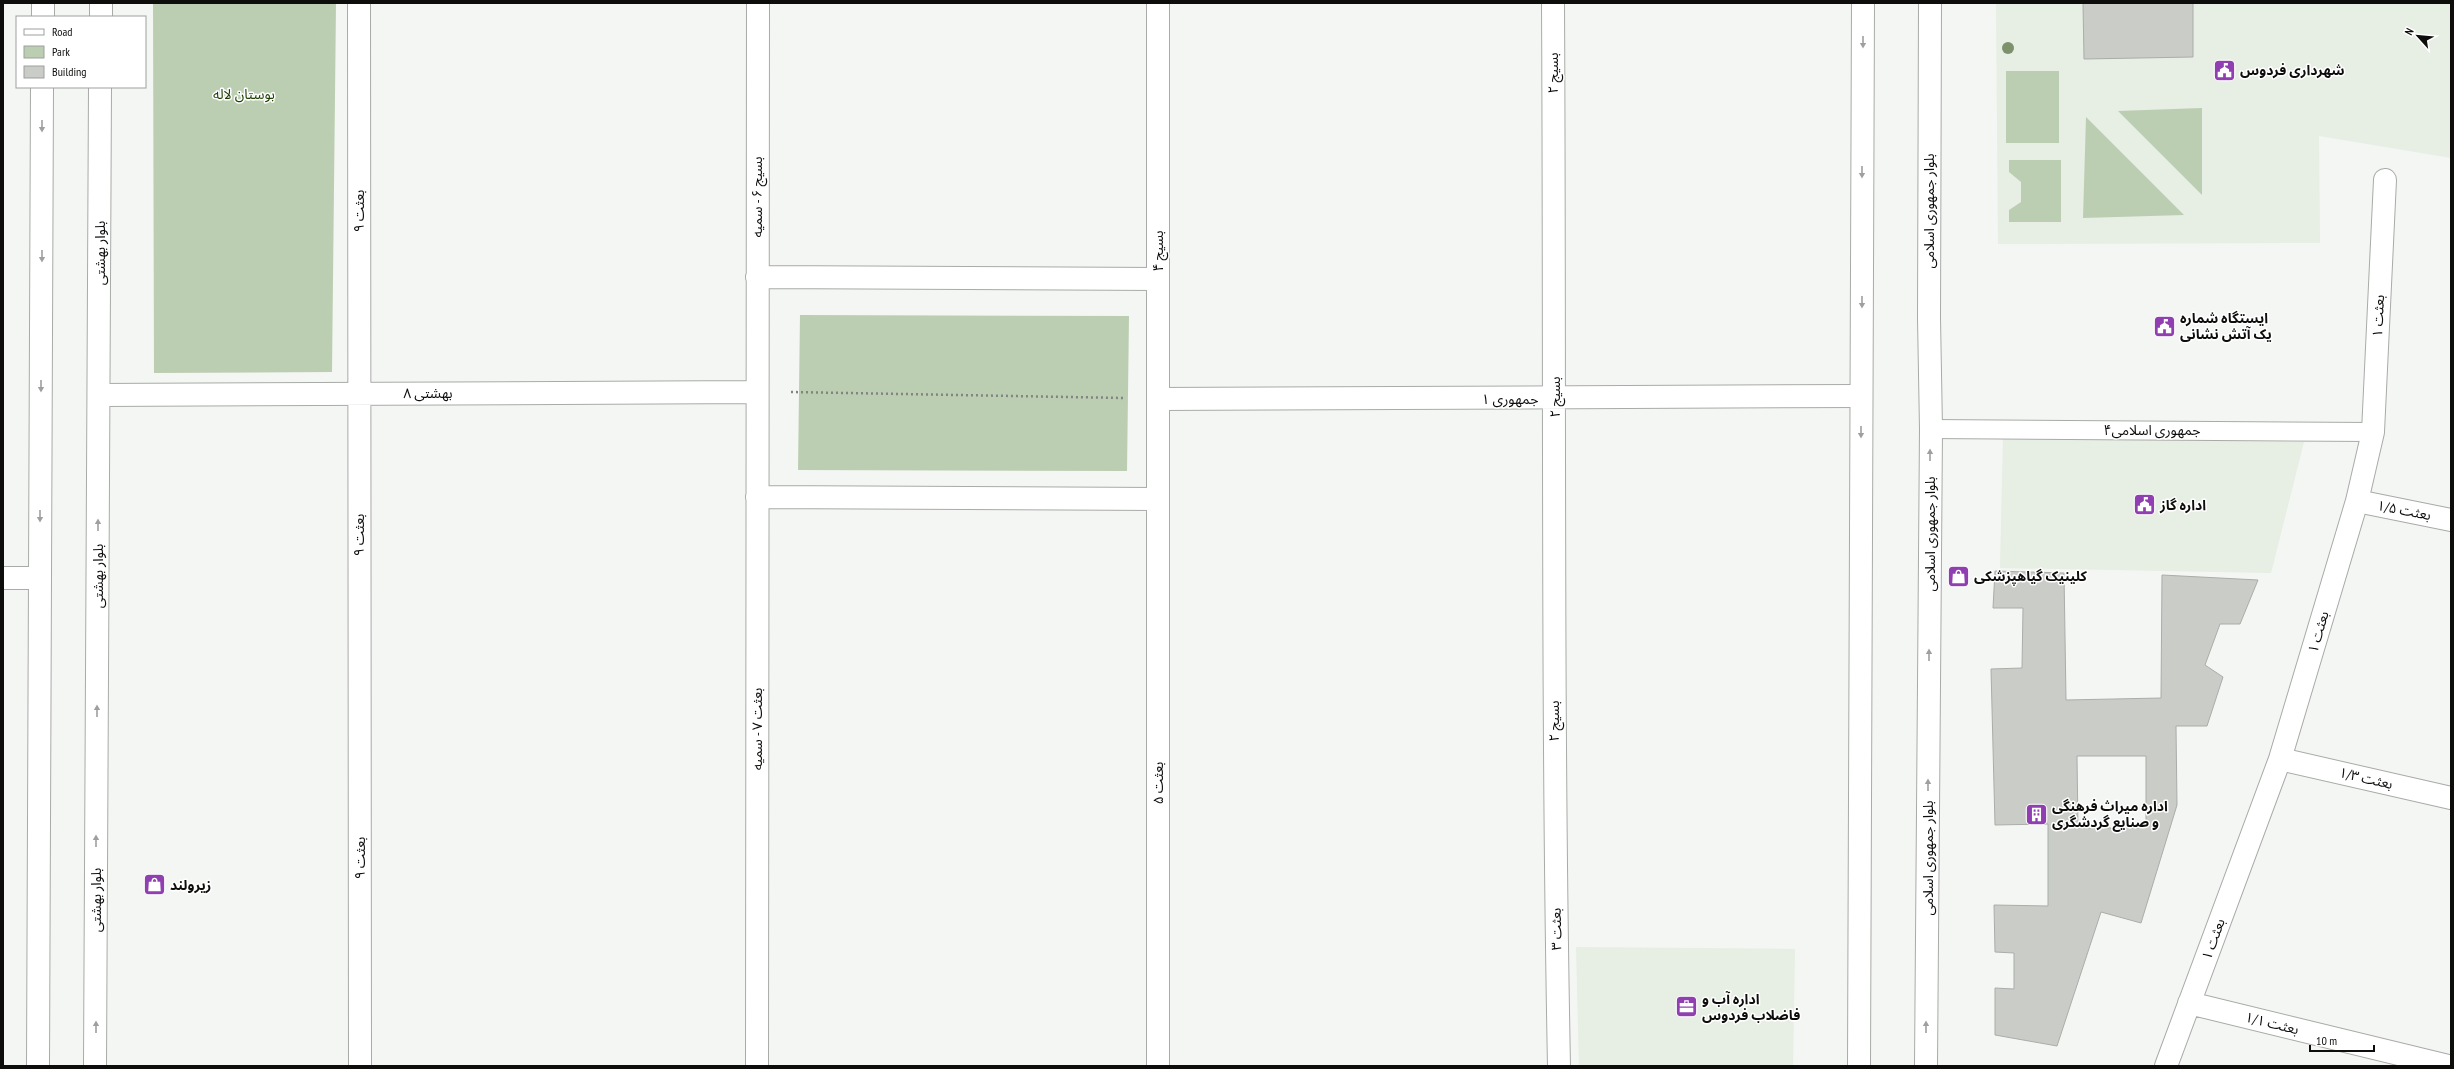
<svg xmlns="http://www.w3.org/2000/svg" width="2454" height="1069" viewBox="0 0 2454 1069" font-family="'PT Sans Narrow','Noto Sans Arabic',sans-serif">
<rect width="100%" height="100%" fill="#f3f6f2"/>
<path fill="#e7eee3" d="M1996 3H2451V158L2319 136 2320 243 1998 244Z
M2003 438 2304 442 2271 573 2000 568Z
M1576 947 1795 949 1793 1066H1579Z"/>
<path fill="#bbceb2" d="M153 3H336L332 372 154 373Z
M2006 71H2059V143H2006Z
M2202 108V195L2118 111Z
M2086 117 2184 215 2083 218Z
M2009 160H2061V222H2009V210L2021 202V182L2009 172Z
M800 315 1129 316 1127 471 798 470Z"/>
<path fill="#c9ccc7" stroke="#aaada9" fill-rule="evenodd" d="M2083 3H2193V57L2084 59Z
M1995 571 2064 573 2066 700 2161 698 2162 575 2258 580 2240 624H2220L2205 665 2223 677 2207 726H2176L2177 805 2141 923 2101 912 2057 1046 1995 1035V988L2014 989V953L1995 952 1994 905 2048 906V824L1995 825 1991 669 2022 668 2023 608H1993ZM2077 756H2146V828H2078Z"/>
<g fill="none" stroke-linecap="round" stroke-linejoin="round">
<defs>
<path id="lane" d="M1931 429 2373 432"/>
<path id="street" d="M359 3 360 1066
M1158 3V1066
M1553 3C1555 357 1552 712 1559 1066
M757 277 1158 279
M99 395 757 392
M1158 399 1861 396
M757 497 1158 499
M2357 501 2451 520
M3 578H40
M2280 759 2451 798
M2189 1003 2448 1066
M757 1066 758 3
M2166 1066 2280 759 2357 501 2373 432 2385 180"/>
<path id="secondary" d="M43 17V3
M101 17V3
M38 1066 42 87
M95 1066 100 87
M1859 1066 1863 3
M1926 1066 1931 429 1929 318 1930 3"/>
</defs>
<use href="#lane" stroke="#a8aba7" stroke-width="20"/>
<use href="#street" stroke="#a8aba7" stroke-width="24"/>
<use href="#secondary" stroke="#a8aba7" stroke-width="24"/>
<path stroke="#828481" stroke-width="2.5" stroke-dasharray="2 3" stroke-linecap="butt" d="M791 392 1124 398"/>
<use href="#lane" stroke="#fff" stroke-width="18"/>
<use href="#street" stroke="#fff" stroke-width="22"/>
<use href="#secondary" stroke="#fff" stroke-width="22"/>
</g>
<circle fill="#7d916d" cx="2008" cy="48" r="6"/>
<defs><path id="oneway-solid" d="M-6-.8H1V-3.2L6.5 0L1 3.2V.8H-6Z"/></defs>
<g fill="#9e9f9e">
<use href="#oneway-solid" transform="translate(1863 42) rotate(90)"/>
<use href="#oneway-solid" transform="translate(42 126) rotate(90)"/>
<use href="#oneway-solid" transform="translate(1862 172) rotate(90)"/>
<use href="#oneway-solid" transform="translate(42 256) rotate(90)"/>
<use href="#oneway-solid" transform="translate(1862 302) rotate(90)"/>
<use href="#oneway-solid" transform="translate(41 386) rotate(90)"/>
<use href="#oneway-solid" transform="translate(1861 432) rotate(90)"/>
<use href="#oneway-solid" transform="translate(1930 455) rotate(-90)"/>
<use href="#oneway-solid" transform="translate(40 516) rotate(90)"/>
<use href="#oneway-solid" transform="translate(98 525) rotate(-90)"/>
<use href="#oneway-solid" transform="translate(1929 655) rotate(-90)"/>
<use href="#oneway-solid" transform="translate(97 711) rotate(-90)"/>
<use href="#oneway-solid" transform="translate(1928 785) rotate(-90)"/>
<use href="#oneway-solid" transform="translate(96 841) rotate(-90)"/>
<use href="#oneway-solid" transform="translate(96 1027) rotate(-90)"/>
<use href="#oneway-solid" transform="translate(1926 1027) rotate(-90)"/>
</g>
<defs>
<symbol id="civic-square" viewBox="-11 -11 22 22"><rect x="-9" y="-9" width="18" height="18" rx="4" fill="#8f3faf" stroke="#fff"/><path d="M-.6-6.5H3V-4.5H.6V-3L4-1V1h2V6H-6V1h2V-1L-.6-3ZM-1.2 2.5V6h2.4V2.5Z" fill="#fff"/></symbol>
<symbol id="shop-square" viewBox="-11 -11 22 22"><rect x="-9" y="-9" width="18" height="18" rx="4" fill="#8f3faf" stroke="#fff"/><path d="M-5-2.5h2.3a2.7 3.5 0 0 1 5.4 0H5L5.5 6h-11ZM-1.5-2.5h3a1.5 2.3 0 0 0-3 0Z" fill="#fff"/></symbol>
<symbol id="building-square" viewBox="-11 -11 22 22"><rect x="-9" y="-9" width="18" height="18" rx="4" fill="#8f3faf" stroke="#fff"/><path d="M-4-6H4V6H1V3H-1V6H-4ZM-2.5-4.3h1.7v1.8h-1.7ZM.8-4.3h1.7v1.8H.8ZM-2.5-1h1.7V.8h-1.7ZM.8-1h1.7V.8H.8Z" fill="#fff"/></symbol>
<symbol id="office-square" viewBox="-11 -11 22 22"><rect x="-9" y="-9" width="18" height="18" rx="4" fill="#8f3faf" stroke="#fff"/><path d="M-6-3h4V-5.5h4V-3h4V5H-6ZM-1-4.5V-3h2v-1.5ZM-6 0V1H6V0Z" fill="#fff"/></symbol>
</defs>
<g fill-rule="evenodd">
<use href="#civic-square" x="2212" y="58" width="25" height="25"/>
<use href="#civic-square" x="2152" y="314" width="25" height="25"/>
<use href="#civic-square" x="2132" y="492" width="25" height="25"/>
<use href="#shop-square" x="1946" y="564" width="25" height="25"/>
<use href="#building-square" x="2024" y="802" width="25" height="25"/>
<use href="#shop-square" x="142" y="872" width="25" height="25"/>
<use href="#office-square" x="1674" y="994" width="25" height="25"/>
</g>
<g text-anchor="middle" stroke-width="3" stroke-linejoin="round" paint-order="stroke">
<g font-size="14" font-weight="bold" fill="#0d0e0c" stroke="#fff" text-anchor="start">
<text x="2240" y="75">شهرداری فردوس</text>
<text x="2180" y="323">ایستگاه شماره<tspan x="2180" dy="16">یک آتش نشانی</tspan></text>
<text x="2160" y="510">اداره گاز</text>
<text x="1974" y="581">کلینیک گیاهپزشکی</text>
<text x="2052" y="811">اداره میراث فرهنگی<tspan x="2052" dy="16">و صنایع گردشگری</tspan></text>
<text x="170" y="890">زیرولند</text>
<text x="1702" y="1004">اداره آب و<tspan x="1702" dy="16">فاضلاب فردوس</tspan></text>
</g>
<g font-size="14" fill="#0d0e0c" stroke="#fff">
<text transform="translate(1553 73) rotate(-90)" y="5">بسیج ۲</text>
<text transform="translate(757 197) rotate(-90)" y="5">بسیج ۶ - سمیه</text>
<text transform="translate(359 211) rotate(-90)" y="5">بعثت ۹</text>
<text transform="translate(1929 211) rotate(-90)" y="5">بلوار جمهوری اسلامی</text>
<text transform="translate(1158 251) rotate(-90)" y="5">بسیج ۴</text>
<text transform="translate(100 253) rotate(-90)" y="5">بلوار بهشتی</text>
<text transform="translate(2378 316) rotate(-87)" y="5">بعثت ۱</text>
<text x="428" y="398">بهشتی ۸</text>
<text transform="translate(1555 397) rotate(-90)" y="5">بسیج ۲</text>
<text x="1510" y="404">جمهوری ۱</text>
<text x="2152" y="435">جمهوری اسلامی۴</text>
<text transform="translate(2404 510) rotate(11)" y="5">بعثت ۱/۵</text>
<text transform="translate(1930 534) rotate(-90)" y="5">بلوار جمهوری اسلامی</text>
<text transform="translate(359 535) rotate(-90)" y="5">بعثت ۹</text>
<text transform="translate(98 576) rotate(-90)" y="5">بلوار بهشتی</text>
<text transform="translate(2318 632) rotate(-74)" y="5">بعثت ۱</text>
<text transform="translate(1554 721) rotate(-90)" y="5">بسیج ۲</text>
<text transform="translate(757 729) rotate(-90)" y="5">بعثت ۷ - سمیه</text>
<text transform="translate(2366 778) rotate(13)" y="5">بعثت ۱/۳</text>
<text transform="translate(1158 783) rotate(-90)" y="5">بعثت ۵</text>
<text transform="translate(360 858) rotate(-90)" y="5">بعثت ۹</text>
<text transform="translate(1928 858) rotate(-90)" y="5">بلوار جمهوری اسلامی</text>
<text transform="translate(96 900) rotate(-90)" y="5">بلوار بهشتی</text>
<text transform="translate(1556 929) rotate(-91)" y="5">بعثت ۳</text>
<text transform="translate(2213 939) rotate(-70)" y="5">بعثت ۱</text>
<text transform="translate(2272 1023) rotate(14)" y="5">بعثت ۱/۱</text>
</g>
<g font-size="14" fill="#1c3e00" stroke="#fff">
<text x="244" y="99">بوستان لاله</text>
</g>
</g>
<rect width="2454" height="1069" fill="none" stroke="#0d0e0c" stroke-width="8"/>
<rect x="16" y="16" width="130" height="72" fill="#ffffff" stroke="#9e9f9e"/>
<rect x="24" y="29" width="20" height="6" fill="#ffffff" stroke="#9e9f9e"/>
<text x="52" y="36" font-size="12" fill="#0d0e0c">Road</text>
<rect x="24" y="46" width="20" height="12" fill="#bbceb2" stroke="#9e9f9e"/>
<text x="52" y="56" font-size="12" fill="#0d0e0c">Park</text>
<rect x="24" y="66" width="20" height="12" fill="#c9ccc7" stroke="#9e9f9e"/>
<text x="52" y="76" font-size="12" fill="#0d0e0c">Building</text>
<g transform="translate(2418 36) rotate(297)" stroke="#ffffff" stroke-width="3" paint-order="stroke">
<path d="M0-3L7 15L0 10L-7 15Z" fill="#0d0e0c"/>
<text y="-6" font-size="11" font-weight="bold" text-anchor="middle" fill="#0d0e0c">N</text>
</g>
<path d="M2310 1045v6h64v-6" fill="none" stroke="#0d0e0c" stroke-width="2"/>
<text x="2316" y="1045" font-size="12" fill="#0d0e0c" stroke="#ffffff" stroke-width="3" paint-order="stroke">10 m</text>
</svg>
